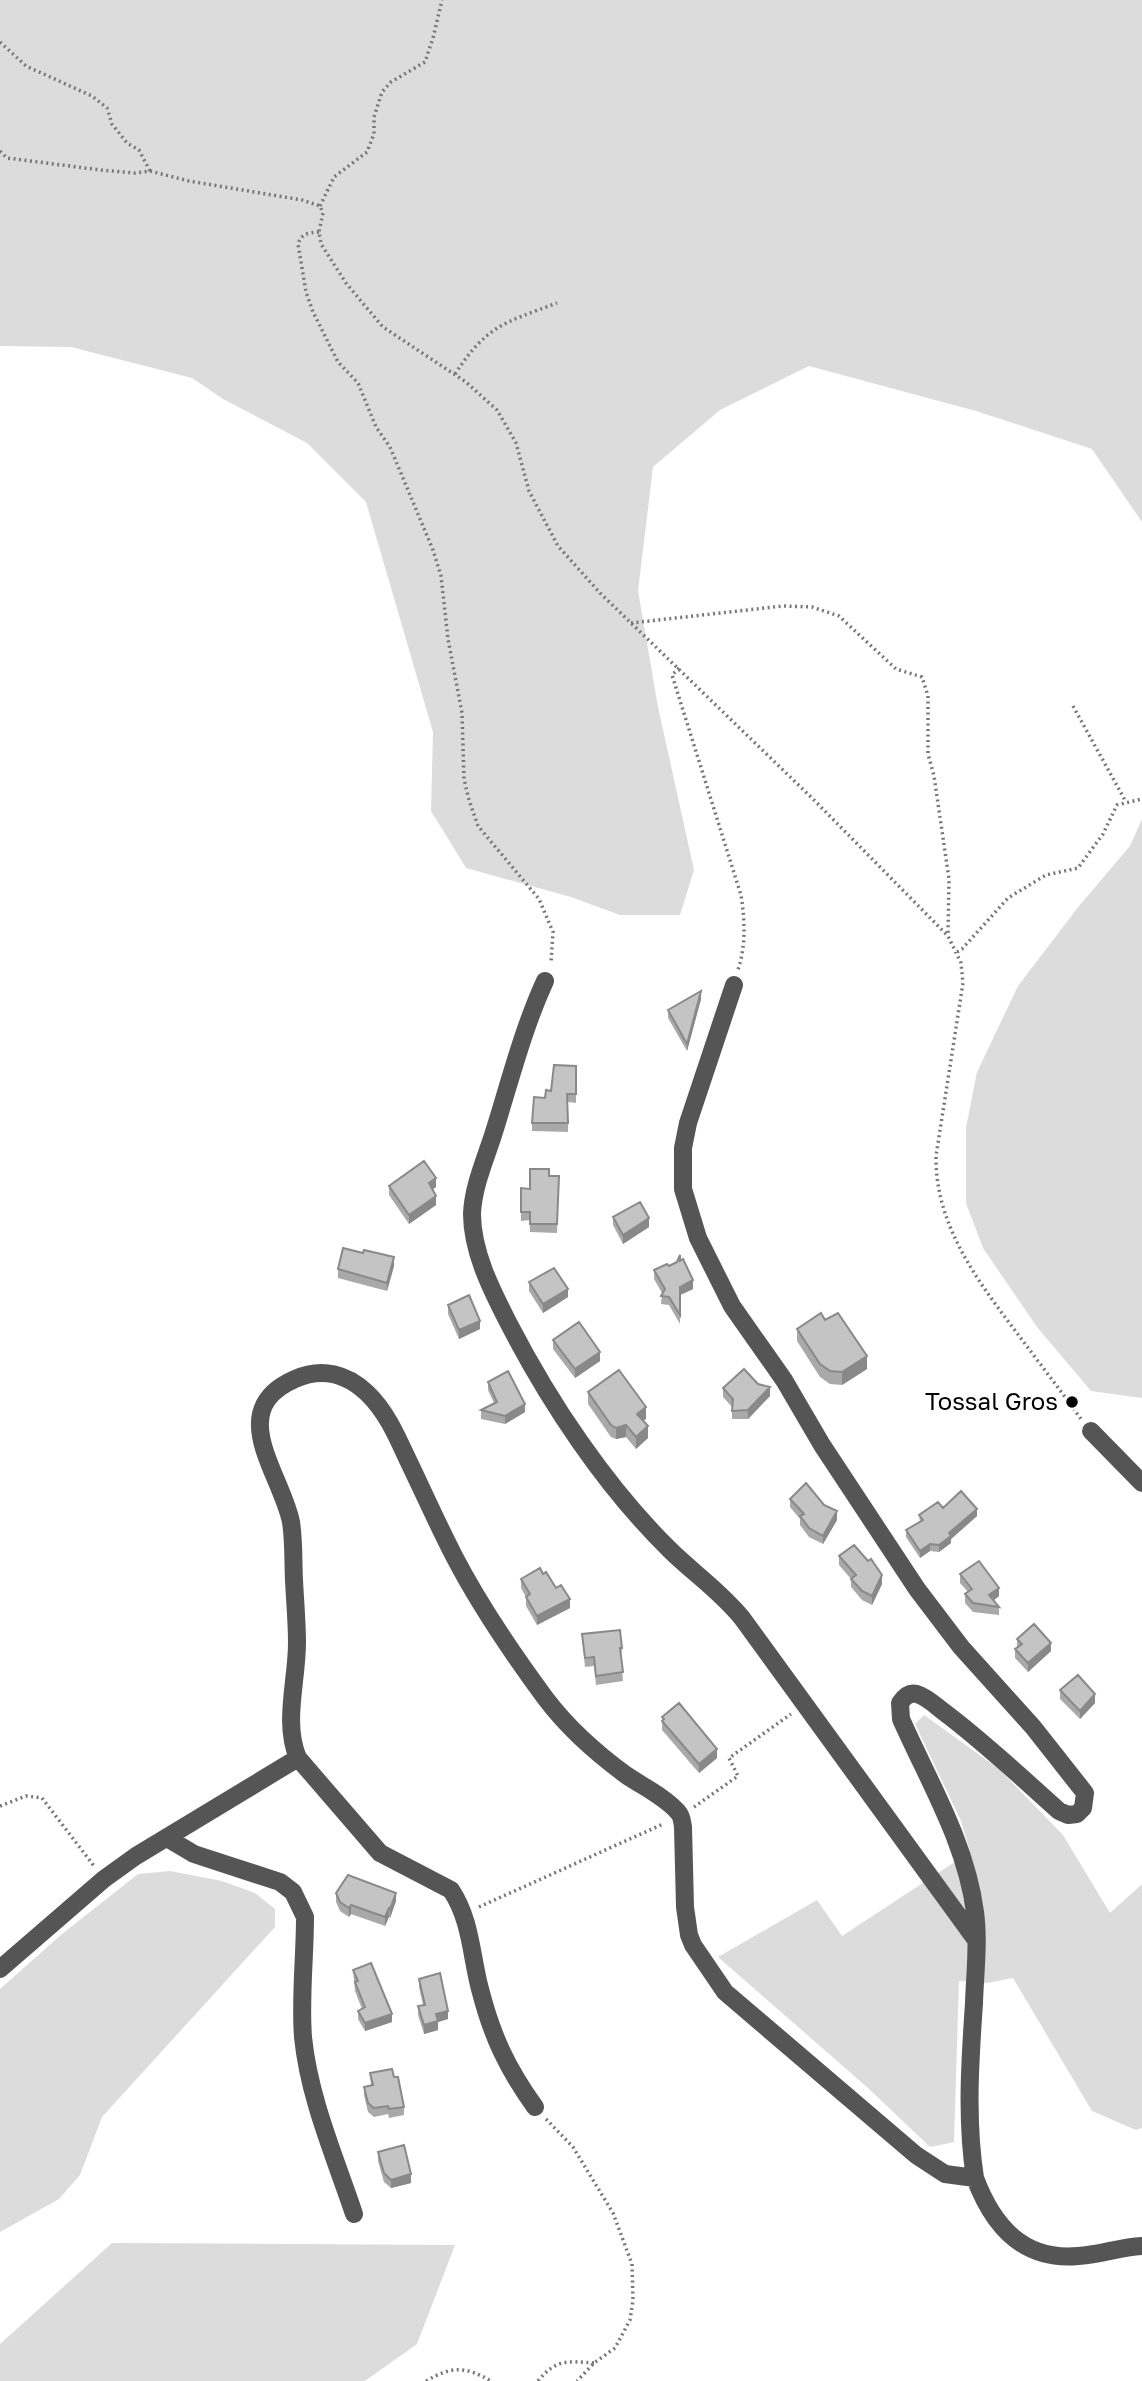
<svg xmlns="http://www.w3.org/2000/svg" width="1142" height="2381" viewBox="0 0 1142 2381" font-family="'Golos Text',sans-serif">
<rect width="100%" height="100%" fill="#fff"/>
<path fill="#dcdcdc" d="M0 0H1142V522L1092 449 976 411 809 366 720 410 653 467 638 591 658 707 694 870 680 915H620L571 897 466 868 431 811 433 732 366 502 307 443 223 399 192 378 71 347 0 346Z
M1142 819V1398L1091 1391 1037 1327 983 1248 966 1203V1128L977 1072 1018 986 1079 906 1130 846Z
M924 1715 999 1769 1063 1835 1110 1913 1142 1884V2128L1136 2130 1092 2111 1013 1978 987 1983 959 1981 954 2142 930 2147 868 2088 718 1957 817 1900 842 1936 970 1852 961 1821 915 1724Z
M170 1871 222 1881 255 1893 275 1909V1927L102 2117 80 2175 59 2199 0 2232V1989L62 1934 138 1874Z
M112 2243 455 2245 417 2344 365 2381H0V2344Z"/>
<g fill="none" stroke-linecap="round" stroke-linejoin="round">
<path stroke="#777" stroke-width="3.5" stroke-dasharray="2 3.5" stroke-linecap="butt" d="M0 42 26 66 92 96 107 108 112 124 127 143 139 150 150 171
M0 151 7 158 101 170 135 173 150 171 189 181 302 200 320 206 323 213 319 232 321 244 346 283 366 307 383 327 466 382 497 410 516 443 529 491 558 546 600 593 814 800 948 936 961 963 963 983 936 1156C935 1226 979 1283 1020 1337 1040 1364 1061 1391 1081 1419
M320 206 334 177 367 152 374 134V117L382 92 391 82 425 62 433 38 442 0
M319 232C308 233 302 233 298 244L306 292 313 312 338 362 358 383 376 427 390 447 433 550 441 576 448 639 462 713 464 779 469 800 478 826 539 899 553 932 551 963
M455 374C487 325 504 323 557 303
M631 623 783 606 812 607 839 616 896 669 922 677 928 696V754L934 776 949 879 948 934
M679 668 672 675 741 895C745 921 746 945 738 970
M1073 706 1126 802
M957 952 962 949 1008 898 1046 875 1078 868 1103 834 1117 805 1142 799
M0 1806 26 1796 42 1798 94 1866
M694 1807 738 1776 729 1758 791 1714
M479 1907 663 1824
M546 2119 573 2147 613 2213 632 2264 633 2300 630 2320 615 2348 594 2363 577 2381
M426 2381C452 2366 465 2366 491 2381
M538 2381C556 2359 567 2361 594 2363"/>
<path stroke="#555" stroke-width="18" d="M545 981C523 1029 510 1081 494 1132 486 1158 473 1186 472 1214 472 1252 492 1291 509 1324 550 1403 605 1486 669 1549 693 1573 719 1590 742 1618L976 1940
M1091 1431 1142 1483
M167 1838 194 1854 280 1882 293 1892 305 1917C305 1957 300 1998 303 2037 309 2098 335 2157 354 2214
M0 1969 104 1879 136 1856 298 1758
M535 2107C507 2068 492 2036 480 1989 471 1955 471 1920 451 1890L380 1853 298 1758C283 1723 297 1681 297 1643 297 1622 295 1601 294 1580 293 1561 294 1541 291 1522 281 1473 224 1410 295 1379 322 1367 347 1374 367 1393 385 1410 396 1434 406 1456 422 1489 437 1523 454 1556 480 1606 512 1653 546 1699 568 1728 596 1753 626 1775 642 1786 665 1797 678 1812 682 1816 682 1821 683 1827L685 1907 689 1935 693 1945 725 1992 916 2155 945 2174 975 2178C966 2120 970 2061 974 2003 975 1972 979 1942 975 1912 966 1843 929 1782 901 1719L900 1703C904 1697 909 1692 917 1694 927 1697 936 1706 944 1712 984 1742 1021 1777 1059 1811L1068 1815 1077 1814 1083 1808 1085 1793 1033 1727 961 1647 917 1589 822 1445 784 1380 732 1306 698 1238 683 1189V1148L688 1123 734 985
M975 2178C993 2226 1023 2261 1078 2256 1099 2255 1120 2247 1142 2246"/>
</g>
<path fill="#a9a9a9" d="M701 999 687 1051 668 1018V1010Z
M576 1066V1103L568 1102V1132L532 1131V1123L545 1098Z
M549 1176H559L557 1233 530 1232V1220L521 1221V1188L530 1189Z
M389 1186 436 1187 432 1189 436 1205 409 1224 389 1195Z
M613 1217 649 1227 623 1244 613 1225Z
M363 1253 394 1266 387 1291 338 1278V1269Z
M680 1261 693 1289 680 1295V1324L669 1305 661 1304 662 1293 654 1279V1270L669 1266Z
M529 1282 568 1297 543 1313 529 1291Z
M448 1305 480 1329 459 1339 448 1314Z
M825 1320 867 1369 842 1385 830 1384 820 1377 797 1341V1329Z
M553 1340 600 1361 575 1378 553 1349Z
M488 1382 525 1412 505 1424 481 1419V1410L494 1403 488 1390Z
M758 1384 770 1396 748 1419H732V1407L723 1397V1388Z
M588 1392 646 1419 643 1421 648 1438 636 1449 626 1437 616 1439 611 1437 588 1404Z
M790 1499 837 1520 823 1544 809 1537 800 1525V1519L790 1507Z
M943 1508 977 1516 951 1539V1543L939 1552 930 1551 920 1558 906 1537V1530L920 1522 919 1515Z
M839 1556 882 1584 872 1605 862 1600 851 1587V1579L839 1565Z
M543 1574 556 1588 570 1608 537 1625 526 1606V1597L521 1588V1579Z
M960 1574 999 1596 994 1600 999 1607V1615L973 1612 965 1603V1594L968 1592 960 1583Z
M582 1634 622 1648 621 1657 623 1681 596 1685 594 1666 585 1667Z
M1017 1639 1051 1651 1028 1672 1015 1658V1649L1017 1648Z
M1060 1690 1095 1703 1080 1719 1060 1699Z
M662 1717 717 1758 699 1773 662 1730Z
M336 1893 396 1901 390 1918 389 1917 385 1926 351 1914 349 1917 340 1911 336 1902Z
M353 1970 392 2022 365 2031 358 2019V2011L362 2009 355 1991Z
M419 1979 448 2019 438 2022V2030L424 2034 418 2015V2006L423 2005 419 1987Z
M370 2073 394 2077 404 2107V2115L389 2118 388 2114 374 2117 368 2112 364 2095V2087L371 2086Z
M378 2152 411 2183 391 2188 384 2182 378 2161Z"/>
<path fill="#898989" d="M701 991V999L687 1051V1044Z
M436 1178V1187L429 1192V1183Z
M436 1196V1205L409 1224V1215Z
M649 1218V1227L623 1244V1235Z
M394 1257V1266L387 1291V1283Z
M693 1280V1289L680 1295V1287Z
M568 1289V1297L543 1313V1304Z
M480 1321V1329L459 1339V1330Z
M600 1352V1361L575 1378V1369Z
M867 1356V1369L842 1385V1372Z
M770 1387V1396L748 1419V1410Z
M525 1404V1412L505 1424V1416Z
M646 1407V1419L637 1425V1414Z
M626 1425V1437L616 1439V1428Z
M648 1426V1438L636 1449V1437Z
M977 1509V1516L951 1539V1543L939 1552V1545L949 1533Z
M837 1511V1520L823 1544V1536Z
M930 1544V1551L920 1558V1551Z
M882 1575V1584L872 1605V1596Z
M999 1588V1596L989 1604V1595Z
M570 1599V1608L537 1625V1616Z
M1051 1643V1651L1028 1672V1663Z
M1095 1694V1703L1080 1719V1711Z
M717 1749V1758L699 1773V1764Z
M396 1893V1901L390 1918V1909Z
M351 1905V1914L349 1917V1908Z
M389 1908V1917L385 1926V1917Z
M448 2011V2019L438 2022V2030L424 2034V2025L436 2014Z
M392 2014V2022L365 2031V2023Z
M411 2174V2183L391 2188V2180Z"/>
<path fill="#c4c4c4" stroke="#898989" stroke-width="2" d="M701 991 687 1044 668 1010Z
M554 1065 576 1066V1094H567L568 1123H532L534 1097 545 1098 546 1090 551 1091Z
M424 1161 436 1178 429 1183 436 1196 409 1215 389 1186Z
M530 1169H549V1176H559L557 1224H530V1212H521V1188L530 1189Z
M640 1202 649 1218 623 1235 613 1217Z
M343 1248 363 1253 364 1250 394 1257 387 1283 338 1269Z
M680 1255V1261L683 1259 693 1280 680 1287V1315L669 1297 661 1296 665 1289 654 1270 667 1264 669 1266 677 1262Z
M554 1268 568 1289 543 1304 529 1282Z
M469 1295 480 1321 459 1330 448 1305Z
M821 1313 825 1320 838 1313 867 1356 842 1372 830 1371 820 1364 797 1329Z
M579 1322 600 1352 575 1369 553 1340Z
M744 1369 758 1384 770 1387 748 1410 732 1411 733 1399 723 1388Z
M619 1370 646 1407 637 1414 648 1426 636 1437 626 1425 616 1428 611 1425 588 1392Z
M508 1371 525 1404 505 1416 481 1410 497 1402 488 1382Z
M806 1483 824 1505 837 1511 823 1536 809 1528 800 1516 804 1514 790 1499Z
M961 1491 977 1509 949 1533 951 1536 939 1545 930 1544 920 1551 906 1530 923 1520 919 1515 938 1502 943 1508Z
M854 1545 868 1561 871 1559 882 1575 872 1596 862 1591 851 1579 856 1575 839 1556Z
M979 1561 999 1588 989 1595 999 1607 973 1603 965 1594 972 1589 960 1574Z
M540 1568 543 1574 546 1572 556 1588 561 1585 570 1599 537 1616 526 1597 530 1594 521 1579Z
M1034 1624 1051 1643 1028 1663 1015 1649 1022 1644 1017 1639Z
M620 1630 622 1648H620L623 1672 596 1676 594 1657 585 1658 582 1634Z
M1078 1675 1095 1694 1080 1711 1060 1690Z
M679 1703 717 1749 699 1764 662 1721 664 1719 662 1717Z
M348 1875 396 1893 390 1909 389 1908 385 1917 351 1905 349 1908 340 1902 336 1893Z
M371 1963 392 2014 365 2023 358 2011 365 2007 355 1982 358 1981 353 1970Z
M440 1973 448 2011 436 2014 438 2021 424 2025 418 2006 425 2005 419 1979Z
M392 2069 394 2077H398L404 2107 389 2109 388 2106 374 2108 368 2103 364 2087 373 2085 370 2073Z
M404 2145 411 2174 391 2180 384 2173 378 2152Z"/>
<circle fill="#000" stroke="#fff" stroke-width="2.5" cx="1072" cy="1402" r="7"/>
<g text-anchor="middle" stroke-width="5" stroke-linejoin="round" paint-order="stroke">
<g font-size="24" fill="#000" stroke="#fff" text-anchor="end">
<text x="1058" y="1410">Tossal Gros</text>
</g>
</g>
</svg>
